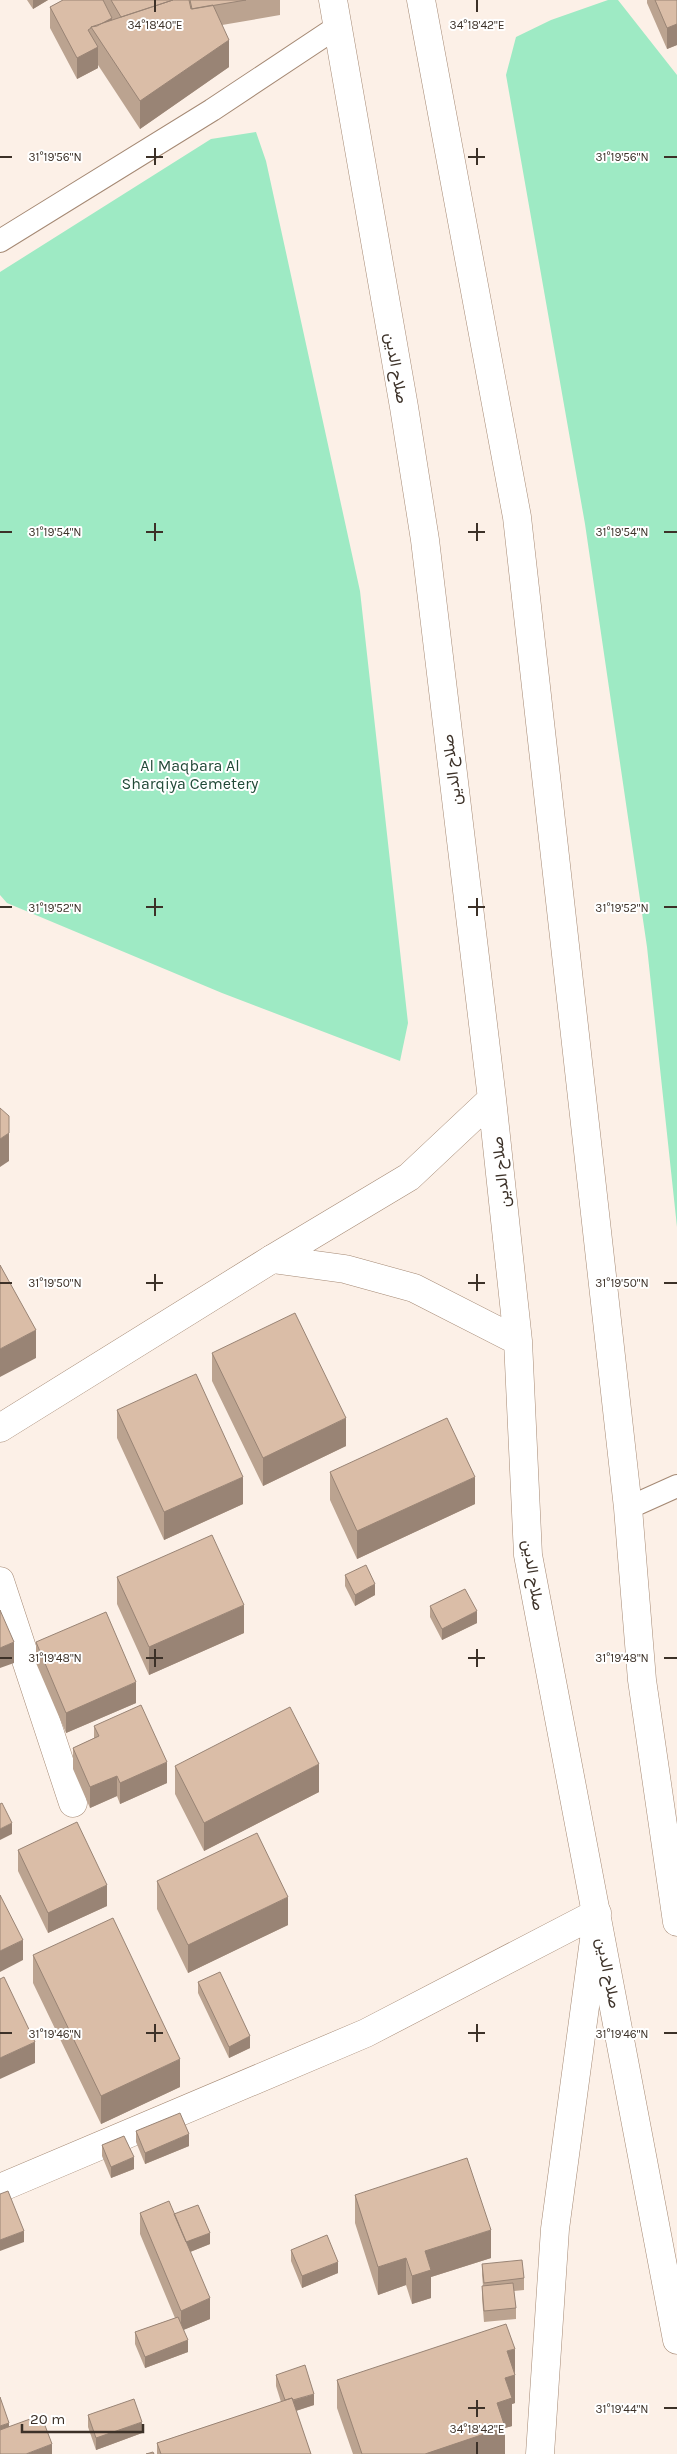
<svg xmlns="http://www.w3.org/2000/svg" width="677" height="2454" viewBox="0 0 677 2454" font-family="Karla,Vazirmatn,sans-serif">
<rect width="100%" height="100%" fill="#fcf0e7"/>
<path fill="#9eeac4" d="M608 0H618L677 75V1227L647 947 585 524 506 75 516 37 551 20Z
M256 132 266 161 360 591 408 1023 400 1061 222 993 7 903 0 895V272L211 139Z"/>
<g fill="none" stroke-linecap="round" stroke-linejoin="round">
<defs>
<path id="service" d="M0 241 212 110 337 27
M628 1508 677 1486"/>
<path id="minor" d="M0 1428 272 1259
M0 1581 73 1803
M0 2188 366 2033 597 1913
M540 2454 555 2229 596 1925"/>
<path id="trunk" d="M333 0 404 407 425 540 492 1099 518 1341 528 1555 677 2340
M421 0 517 517 628 1508 642 1680 677 1922
M272 1259 409 1177 492 1099
M272 1259 345 1269 414 1288 518 1341"/>
</defs>
<use href="#service" stroke="#a58974" stroke-width="24"/>
<use href="#minor" stroke="#a58974" stroke-width="29"/>
<use href="#trunk" stroke="#a58974" stroke-width="29"/>
<use href="#service" stroke="#fff" stroke-width="22"/>
<use href="#minor" stroke="#fff" stroke-width="28"/>
<use href="#trunk" stroke="#fff" stroke-width="28"/>
</g>
<path fill="#bba390" d="M27 0H48L33 9Z
M63 0H280V15L222 25 229 67 140 129 98 65V68L77 79 50 28V7Z
M647 0H677V45L667 49 647 3Z
M212 1353 346 1446 263 1486 212 1381Z
M117 1410 243 1504 164 1540 117 1438Z
M330 1472 475 1504 357 1559 330 1500Z
M345 1575 375 1595 355 1606 345 1586Z
M117 1577 244 1633 149 1675 117 1604Z
M430 1606 477 1623 442 1640 430 1617Z
M36 1642 136 1703 66 1733 36 1663Z
M94 1726 167 1783 120 1804 117 1796 90 1808 73 1769V1748L94 1738Z
M175 1766 319 1792 204 1851 175 1794Z
M18 1850 107 1906 48 1933 18 1871Z
M157 1881 288 1925 188 1973 157 1909Z
M33 1955 180 2087 101 2124 33 1983Z
M198 1982 250 2048 229 2058 198 1993Z
M136 2131 189 2146 145 2164 136 2142Z
M102 2145 134 2169 111 2178 102 2156Z
M355 2195 491 2258 431 2277V2298L412 2304 406 2285 378 2295 355 2223Z
M140 2213 174 2214 210 2244 190 2252 210 2319 183 2330 188 2352 145 2368 135 2344V2332L175 2318 140 2234Z
M291 2250 338 2273 302 2288 291 2261Z
M482 2264 524 2278V2290L514 2291 516 2308V2319L484 2322 482 2298V2286H483L482 2275Z
M276 2375 314 2405 296 2411 311 2454H157V2443L281 2402 276 2386Z
M337 2380 515 2403 512 2404V2426L505 2428V2454H353L337 2408Z
M88 2415 142 2433 96 2450 88 2427Z"/>
<path fill="#998475" d="M33 0H48L33 9Z
M112 18V38L92 28Z
M677 24V45L667 49V28Z
M229 40V67L140 129V101Z
M98 47V68L77 79V58Z
M9 1133V1161L0 1167V1139Z
M36 1330V1358L0 1377V1349Z
M346 1418V1446L263 1486V1458Z
M243 1477V1504L164 1540V1512Z
M475 1477V1504L357 1559V1531Z
M375 1584V1595L355 1606V1595Z
M244 1605V1633L149 1675V1647Z
M477 1611V1623L442 1640V1629Z
M14 1642V1663L0 1668V1648Z
M136 1682V1703L66 1733V1713Z
M167 1762V1783L120 1804V1783Z
M319 1764V1792L204 1851V1823Z
M117 1776V1796L90 1808V1787Z
M12 1823V1834L0 1840V1829Z
M107 1885V1906L48 1933V1913Z
M288 1897V1925L188 1973V1945Z
M23 1940V1960L0 1972V1951Z
M250 2036V2048L229 2058V2047Z
M35 2042V2063L0 2079V2058Z
M180 2059V2087L101 2124V2096Z
M189 2134V2146L145 2164V2153Z
M134 2157V2169L111 2178V2167Z
M491 2230V2258L431 2277V2298L412 2304V2276L425 2251Z
M24 2231V2242L0 2251V2240Z
M210 2233V2244L185 2254V2242Z
M406 2258V2285L378 2295V2267Z
M338 2262V2273L302 2288V2276Z
M210 2298V2319L181 2331V2311Z
M188 2340V2352L145 2368V2357Z
M515 2349V2403L512 2404V2426L505 2428V2454H425L497 2403 507 2351Z
M314 2394V2405L286 2414V2403Z
M142 2422V2433L96 2450V2438Z
M9 2423V2444L0 2447V2426Z
M52 2444V2454H26Z"/>
<path fill="#dabda7" stroke="#998475" d="M63 0H103L112 18 97 26 91 27V28L88 30 98 47 77 58 50 7Z
M111 0H173L121 17Z
M173 0H189L191 9 213 5 229 40 140 101 91 27Z
M190 0H246L192 9Z
M655 0H677V24L667 28Z
M0 1108 9 1116V1133L0 1139Z
M0 1265 36 1330 0 1349Z
M295 1313 346 1418 263 1458 212 1353Z
M196 1374 243 1477 164 1512 117 1410Z
M447 1418 475 1477 357 1531 330 1472Z
M212 1535 244 1605 149 1647 117 1577Z
M366 1565 375 1584 355 1595 345 1575Z
M465 1589 477 1611 442 1629 430 1606Z
M0 1610 14 1642 0 1648Z
M106 1612 136 1682 66 1713 36 1642Z
M141 1705 167 1762 120 1783 117 1776 90 1787 73 1748 99 1736 94 1726Z
M290 1707 319 1764 204 1823 175 1766Z
M2 1803 12 1823 0 1829V1804Z
M77 1822 107 1885 48 1913 18 1850Z
M257 1833 288 1897 188 1945 157 1881Z
M0 1895 23 1940 0 1951Z
M113 1918 180 2059 101 2096 33 1955Z
M220 1972 250 2036 229 2047 198 1982Z
M4 1977 35 2042 0 2058V1979Z
M180 2113 189 2134 145 2153 136 2131Z
M124 2136 134 2157 111 2167 102 2145Z
M467 2158 491 2230 425 2251 431 2270 412 2276 406 2258 378 2267 355 2195Z
M8 2191 24 2231 0 2240V2194Z
M169 2201 210 2298 181 2311 140 2213Z
M198 2205 210 2233 186 2242 174 2214Z
M327 2235 338 2262 302 2276 291 2250Z
M522 2260 524 2278 484 2283 482 2264Z
M513 2283 516 2308 484 2311 482 2286Z
M178 2317 188 2340 145 2357 135 2332Z
M506 2324 515 2349 507 2351 515 2375 505 2378 512 2398 497 2403 505 2427 425 2454H362L337 2380Z
M305 2365 314 2394 293 2400 292 2398 285 2400 276 2375Z
M0 2397 9 2423 0 2426Z
M292 2398 311 2454H161L157 2443Z
M134 2399 142 2422 96 2438 88 2415Z
M41 2415 52 2444 26 2454H0V2430Z
M153 2452 154 2454H146Z"/>
<path fill="none" stroke="#3c3128" stroke-width="2" d="M155 0V12M477 0V12M155 148V165M477 148V165M0 157H12M146 157H163M468 157H485M664 157H677M155 523V541M477 523V541M0 532H12M146 532H163M468 532H485M664 532H677M155 898V916M477 898V916M0 907H12M146 907H163M468 907H485M664 907H677M155 1274V1291M477 1274V1291M0 1283H12M146 1283H163M468 1283H485M664 1283H677M155 1649V1667M477 1649V1667M0 1658H12M146 1658H163M468 1658H485M664 1658H677M155 2024V2042M477 2024V2042M0 2033H12M146 2033H163M468 2033H485M664 2033H677M477 2400V2417M468 2408H485M664 2408H677M477 2442V2454"/>
<g text-anchor="middle" stroke-width="4" stroke-linejoin="round" paint-order="stroke">
<g font-size="16" fill="#3c3128" stroke="#fff">
<text transform="translate(397 368) rotate(80)" y="6">صلاح الدين</text>
<text transform="translate(451 770) rotate(-97)" y="6">صلاح الدين</text>
<text transform="translate(500 1172) rotate(-96)" y="6">صلاح الدين</text>
<text transform="translate(534 1575) rotate(81)" y="6">صلاح الدين</text>
<text transform="translate(609 1973) rotate(79)" y="6">صلاح الدين</text>
</g>
<g font-size="16" fill="#214937" stroke="#fff">
<text x="190" y="771">Al Maqbara Al<tspan x="190" dy="18">Sharqiya Cemetery</tspan></text>
</g>
</g>
<g font-size="12" text-anchor="middle" fill="#3c3128" stroke="#fff" stroke-width="4" stroke-linejoin="round" paint-order="stroke">
<text x="155" y="29">34°18'40"E</text>
<text x="477" y="29">34°18'42"E</text>
<text x="55" y="161">31°19'56"N</text>
<text x="622" y="161">31°19'56"N</text>
<text x="55" y="536">31°19'54"N</text>
<text x="622" y="536">31°19'54"N</text>
<text x="55" y="912">31°19'52"N</text>
<text x="622" y="912">31°19'52"N</text>
<text x="55" y="1287">31°19'50"N</text>
<text x="622" y="1287">31°19'50"N</text>
<text x="55" y="1662">31°19'48"N</text>
<text x="622" y="1662">31°19'48"N</text>
<text x="55" y="2038">31°19'46"N</text>
<text x="622" y="2038">31°19'46"N</text>
<text x="622" y="2413">31°19'44"N</text>
<text x="477" y="2433">34°18'42"E</text>
</g>
<path d="M22 2424v8h121v-8" fill="none" stroke="#3c3128" stroke-width="2.5"/>
<text x="30" y="2424" font-size="15" fill="#3c3128" stroke="#ffffff" stroke-width="4" paint-order="stroke">20 m</text>
</svg>
